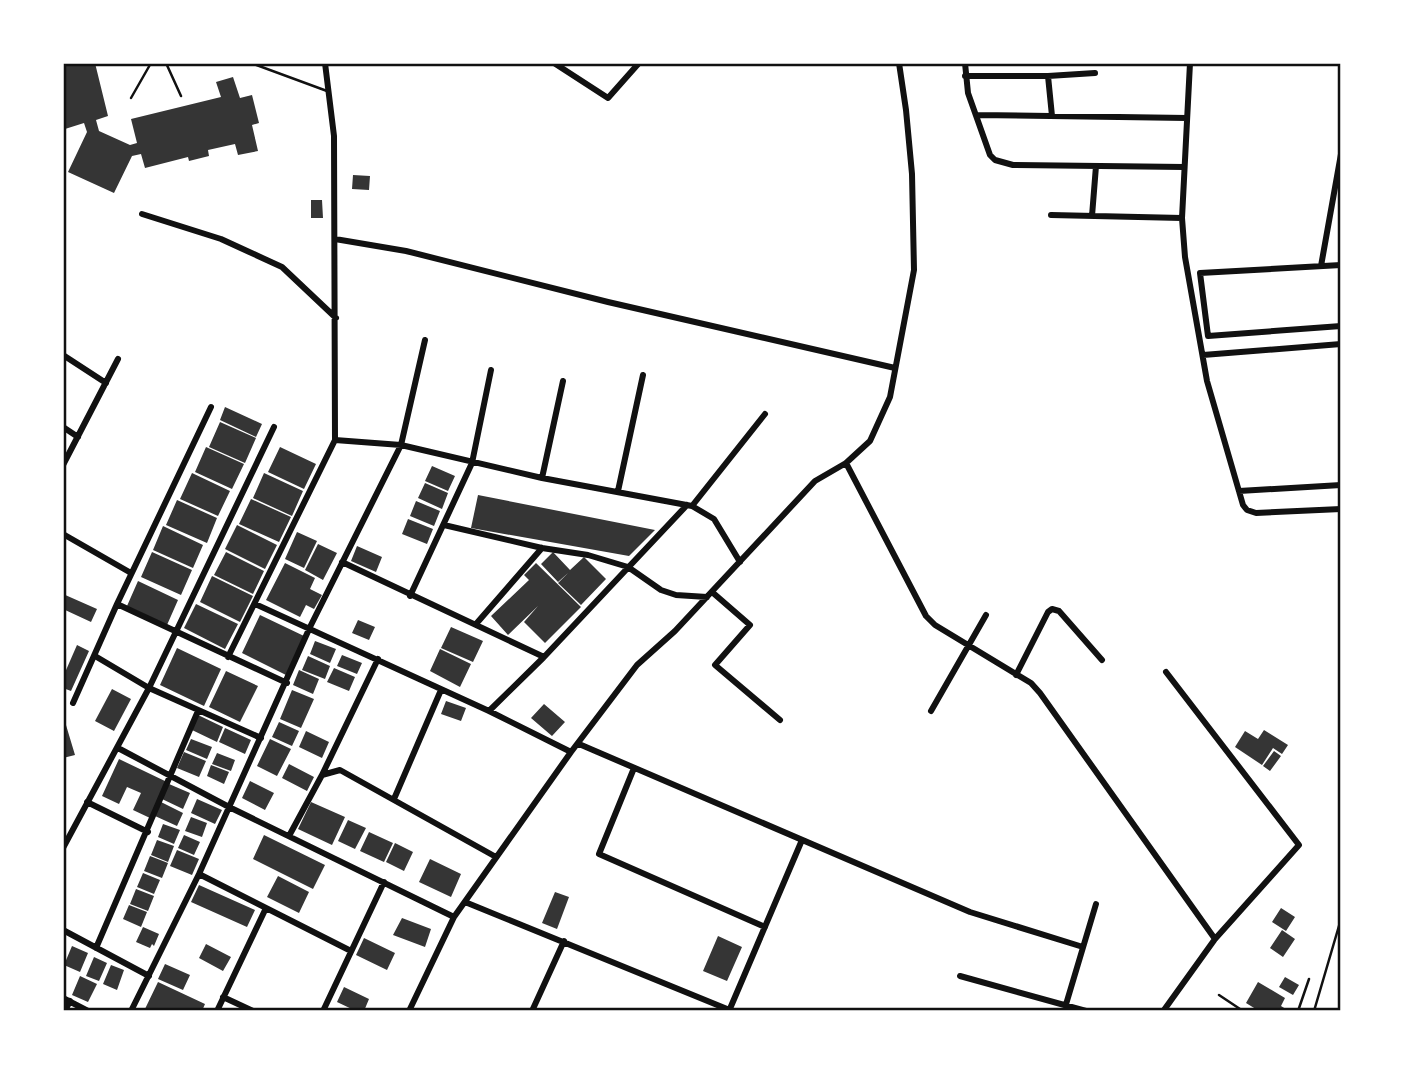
<svg xmlns="http://www.w3.org/2000/svg" width="1404" height="1074" viewBox="0 0 1404 1074" font-family="Jost,sans-serif">
<rect width="100%" height="100%" fill="#fff"/>
<path fill="#353535" d="M63 63H95L108 116 96 120 99 131 130 145 137 143 131 119 221 97 216 82 233 77 240 98 252 95 259 123 252 125 258 151 238 155 235 144 208 150 209 156 189 161 188 157 145 168 141 154 132 156 114 193 68 172 87 132 84 123 65 129 63 119Z
M353 175 370 176 369 190 352 189Z
M311 200H322L323 218H311Z
M225 407 262 424 256 437 220 420Z
M220 422 256 438 245 463 209 447Z
M206 447 244 464 232 489 195 472Z
M280 447 316 464 304 489 268 472Z
M432 466 455 476 448 491 425 481Z
M192 473 230 491 218 516 180 499Z
M264 473 303 491 292 516 253 498Z
M425 483 448 493 442 509 418 498Z
M478 495 655 530 629 556 471 528Z
M251 499 291 517 279 542 239 524Z
M177 500 217 518 207 543 166 525Z
M416 501 440 511 434 526 410 516Z
M408 519 433 529 427 544 402 534Z
M237 525 277 545 265 569 225 549Z
M163 526 203 545 193 568 153 550Z
M297 532 317 541 304 568 285 559Z
M318 544 337 553 323 580 305 570Z
M357 546 382 557 376 572 351 561Z
M152 552 192 570 181 595 141 577Z
M226 552 264 571 253 594 214 575Z
M553 552 570 570 584 557 606 579 581 605 558 583 568 573 558 582 541 564Z
M285 563 315 578 310 589 322 595 314 609 306 605 300 617 266 600Z
M536 563 581 607 545 643 524 622 538 606 508 635 491 616 529 580 524 575Z
M212 576 253 596 240 622 200 602Z
M138 581 178 600 167 625 127 606Z
M63 594 97 609 91 622 63 609Z
M196 604 238 624 225 649 184 628Z
M260 615 304 636 286 675 242 653Z
M358 620 375 627 369 640 352 633Z
M451 627 483 641 473 662 441 648Z
M315 641 336 649 330 663 310 654Z
M77 645 89 651 71 691 63 688V677Z
M177 648 221 669 204 706 160 685Z
M440 649 471 664 460 687 430 671Z
M342 655 362 663 357 674 337 666Z
M308 656 330 666 325 679 302 670Z
M334 668 355 677 349 691 327 682Z
M299 670 319 679 313 694 293 685Z
M226 671 258 686 240 722 209 707Z
M112 689 131 699 114 731 95 721Z
M292 690 314 699 301 728 280 719Z
M446 701 466 708 461 721 441 714Z
M544 704 565 722 552 736 531 718Z
M63 715 75 755 63 758Z
M198 715 223 727 217 742 192 730Z
M279 722 299 731 292 746 272 737Z
M225 728 251 740 245 754 219 742Z
M1264 730 1288 745 1282 754 1273 748 1262 765 1235 747 1245 731 1258 739Z
M306 731 329 742 322 758 299 747Z
M191 739 212 747 207 759 186 750Z
M270 739 291 749 277 776 257 766Z
M1274 751 1281 756 1270 771 1263 766Z
M184 752 206 761 199 777 177 768Z
M217 753 235 760 231 771 212 764Z
M119 759 167 782 150 818 133 810 141 793 127 787 119 804 102 796Z
M289 764 314 777 307 791 282 778Z
M211 765 229 772 224 784 207 776Z
M250 781 274 793 265 810 242 798Z
M169 784 190 793 183 809 162 799Z
M197 799 222 810 215 824 191 813Z
M161 802 183 813 177 826 155 816Z
M311 802 345 817 332 845 298 829Z
M191 817 207 823 202 837 185 831Z
M348 820 366 828 355 849 338 841Z
M163 824 180 830 174 844 158 837Z
M369 832 393 843 384 862 360 851Z
M184 835 200 842 194 855 178 848Z
M264 835 325 865 313 889 253 859Z
M157 840 174 846 168 862 151 855Z
M395 843 413 852 404 871 386 862Z
M177 850 199 859 192 875 170 866Z
M150 856 168 863 162 878 144 871Z
M430 859 461 874 451 897 419 882Z
M143 873 160 880 154 894 137 887Z
M278 876 309 892 299 913 267 897Z
M199 885 255 910 247 927 191 902Z
M136 889 154 896 148 911 130 904Z
M555 892 569 897 557 929 542 923Z
M129 905 147 912 141 927 123 919Z
M1281 908 1295 917 1286 931 1272 922Z
M402 918 431 929 425 947 393 935Z
M143 927 159 934 154 946 152 944 150 948 136 942Z
M1282 930 1295 939 1283 957 1270 948Z
M718 936 742 947 727 981 703 971Z
M364 938 395 953 387 970 356 955Z
M206 944 231 957 223 971 199 958Z
M72 946 88 953 80 972 64 965Z
M94 957 107 963 99 981 86 976Z
M165 964 190 975 183 990 158 979Z
M111 965 124 970 117 990 103 984Z
M80 976 97 984 88 1002 72 995Z
M1285 977 1299 985 1293 995 1279 987Z
M158 982 205 1004 202 1011H144Z
M1258 982 1285 998 1281 1006 1289 1011H1259L1246 1003Z
M344 987 369 999 364 1011H356L337 1002Z"/>
<g fill="none" stroke-linecap="round" stroke-linejoin="round">
<path stroke="#111" stroke-width="2.5" d="M1219 995 1243 1011
M1298 1011 1309 979
M1314 1011 1341 919"/>
<path stroke="#111" stroke-width="2.5" d="M166 63 181 96
M251 63 327 91
M99 64 102 63
M131 98 151 63"/>
<path stroke="#111" stroke-width="6" d="M554 63 608 98 639 63
M965 63 968 93 990 155 995 160 1013 165 1184 167
M1190 63 1182 218 1185 257 1207 381 1243 505 1247 510 1256 513 1341 509
M965 76H1048L1095 73
M1048 76 1052 116
M976 115 1187 118
M142 214 221 239 282 267 336 318
M1051 215 1182 218
M1092 216 1096 166
M335 239 406 251 608 302 895 368
M1341 265 1200 273 1208 336 1341 326
M1321 266 1341 154
M63 355 106 383
M1203 355 1341 344
M63 427 78 437
M335 440 401 445 542 478 692 506 714 519 740 562
M846 463 926 616 935 625 1031 683 1040 693 1215 939
M63 465 118 359
M542 478 563 381
M618 491 643 375
M1239 491 1341 485
M692 506 765 414
M444 525 542 548 588 555 628 567 661 590 676 595 707 597
M63 534 131 573
M342 562 544 657
M712 592 750 625 715 665 780 720
M410 596 472 463 491 370
M117 604 287 683
M255 604 489 711 571 752
M476 624 542 548
M95 656 149 688 261 738
M228 657 335 440 334 136 325 63
M1016 675 1048 612 1052 609 1059 611 1102 660
M73 703 117 604 211 407
M489 711 544 657 687 505
M931 711 986 615
M579 744 970 912 1083 947
M118 748 229 807 454 917
M634 768 599 854 765 927
M322 775 378 659
M394 799 441 690
M87 802 148 832
M289 836 322 775 340 770 496 857
M63 848 149 688 274 427
M199 874 351 951
M465 902 732 1011
M63 930 149 976
M96 948 198 711
M960 976 1086 1011
M223 997 253 1011
M63 998 88 1011
M1164 1010 1215 939 1299 845 1166 672
M65 1011 70 1001
M131 1011 199 874 310 627 401 445 425 340
M217 1011 266 908
M323 1011 384 882
M409 1011 454 917 571 752 637 665 675 631 815 481 846 463 870 441 890 397 914 270 912 174 906 110 899 63
M532 1011 564 941
M729 1011 802 840
M1064 1011 1096 904"/>
</g>
<rect width="1404" height="1074" fill="none" stroke="#ffffff" stroke-width="130"/>
<rect x="65" y="65" width="1274" height="944" fill="none" stroke="#111" stroke-width="2.5"/>
</svg>
